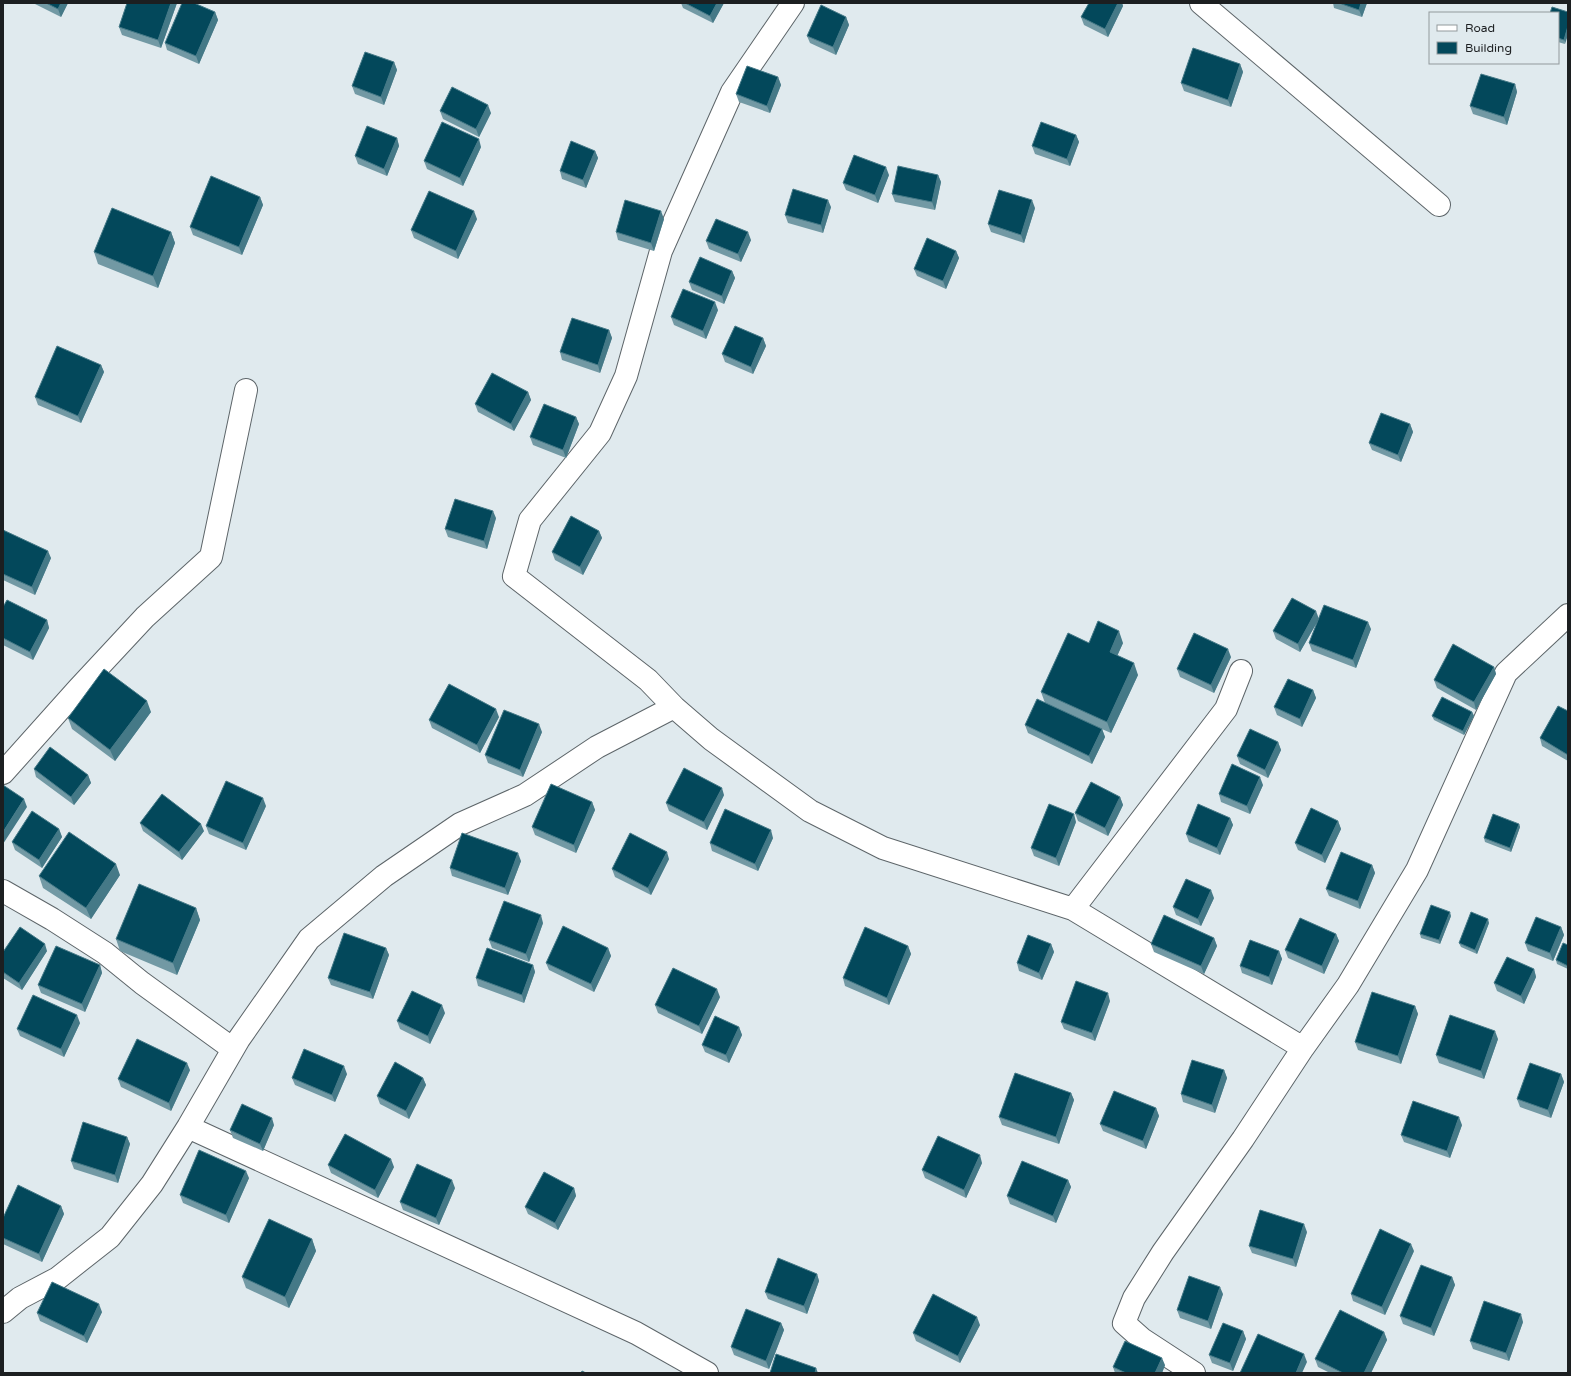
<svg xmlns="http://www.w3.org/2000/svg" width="1571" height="1376" viewBox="0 0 1571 1376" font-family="'Varela Round',sans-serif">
<rect width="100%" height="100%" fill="#e0eaee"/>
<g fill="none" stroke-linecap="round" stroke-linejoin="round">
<defs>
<path id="street" d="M1201 3 1439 205
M674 707 648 680 514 576 530 520 600 433 626 376 661 251 732 92 793 3
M3 773 78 689 145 617 211 557 246 390
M3 891 52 919 105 953 142 983 233 1049
M1073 909 1226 709 1241 671
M188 1127 636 1333 707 1373
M3 1312 20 1298 58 1278 110 1237 152 1184 188 1127 239 1039 309 939 384 876 460 824 525 795 597 747 674 707 711 739 810 811 883 848 1073 909 1303 1048
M1194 1373 1142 1339 1124 1323 1134 1298 1163 1252 1243 1139 1303 1048 1348 985 1417 870 1506 673 1568 615"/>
</defs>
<use href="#street" stroke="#5d6569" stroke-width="24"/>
<use href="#street" stroke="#fff" stroke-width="22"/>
</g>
<path fill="#7299a4" d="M33 3H68L61 17Z
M177 3 161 48 122 35 119 27Z
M681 3H724L713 23 683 8Z
M1089 3H1122L1123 6 1108 37 1084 25 1081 17Z
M1333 3H1367L1362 17 1334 8Z
M215 12 218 20 199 64 167 50 165 43Z
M1558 13 1565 44 1558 42Z
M846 17 849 25 836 55 810 43 807 36Z
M394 62 397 70 384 105 355 94 352 86Z
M1240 64 1243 72 1231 107 1184 91 1181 83Z
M778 77 781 85 770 113 739 102 736 94Z
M1515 84 1517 92 1507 125 1473 114 1470 106Z
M440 111 491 113 479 137 443 119Z
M1076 135 1079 142 1070 166 1035 154 1032 146Z
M397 138 399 146 387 176 358 164 355 156Z
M481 147 463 186 427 169 424 161Z
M595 151 598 158 586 188 562 179 560 171Z
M889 175 878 203 846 190 843 183Z
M938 175 941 182 935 210 895 202 892 194Z
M260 197 263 205 242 255 193 235 190 227Z
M831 207 823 233 788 223 785 215Z
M1035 208 1024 243 991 232 988 224Z
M477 219 458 259 414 238 411 230Z
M664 219 654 251 618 240 616 232Z
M171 232 175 243 158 288 98 264 94 252Z
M751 240 741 262 709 249 706 241Z
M956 251 959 258 946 289 917 276 914 269Z
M732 271 735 278 724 304 692 290 689 282Z
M718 310 706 339 674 325 671 317Z
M609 330 612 338 600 373 562 360 560 352Z
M763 338 766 346 753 374 725 362 722 354Z
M101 365 104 372 81 423 38 405 35 397Z
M528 392 531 400 514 431 478 412 475 404Z
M576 417 579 424 566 458 533 445 530 437Z
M1410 424 1413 432 1401 462 1372 450 1369 443Z
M496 518 487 549 448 537 445 529Z
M3 530 51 558 35 595 3 580Z
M599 531 602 538 583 575 555 560 552 552Z
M3 607 47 620 49 628 33 660 3 645Z
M1319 618 1371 629 1356 668 1312 651 1309 643 1317 622 1300 652 1276 639 1273 631Z
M1089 643H1123L1117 656 1138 675 1111 733 1081 720 1102 729 1105 737 1092 764 1028 733 1025 725 1045 703 1041 692Z
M1231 657 1214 693 1180 677 1177 669Z
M1494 667 1496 674 1476 710 1437 688 1434 680Z
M1313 690 1316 698 1302 727 1277 715 1274 707Z
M1568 711V761L1542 746 1540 738Z
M151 712 115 761 72 729 68 718Z
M1472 712 1474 716 1464 735 1434 720 1432 716Z
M499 717 480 753 432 728 429 720Z
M542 732 523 777 488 763 485 755Z
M1278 742 1281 750 1268 778 1240 764 1237 756Z
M34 769 88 775 91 783 74 805 36 777Z
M1263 785 1250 814 1221 802 1219 794Z
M724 795 707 830 669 811 666 803Z
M1120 797 1123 805 1108 836 1078 821 1075 813Z
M592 802 595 810 576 853 535 835 532 827Z
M266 806 246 850 209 834 206 826Z
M1230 818 1233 825 1220 855 1189 842 1186 834Z
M1338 821 1341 829 1325 863 1298 850 1295 843Z
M1076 822 1059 866 1034 856 1031 848Z
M140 823 204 831 182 860 143 831Z
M1519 824 1520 827 1511 852 1485 842 1484 838Z
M59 829 62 837 42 868 15 850 12 842Z
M773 838 758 871 712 851 710 843Z
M669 859 651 895 615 877 612 869Z
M521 861 508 895 452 876 450 868Z
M1372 865 1375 873 1360 909 1329 896 1326 889Z
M120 875 91 919 43 888 39 876Z
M1214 898 1201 926 1176 915 1173 907Z
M196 908 200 920 177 975 120 951 116 939Z
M1451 916 1440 944 1421 938 1420 934Z
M543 923 529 962 492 948 489 940Z
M1489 923 1477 954 1461 947 1459 943Z
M1561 927 1564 935 1553 961 1528 951 1525 943Z
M1336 934 1339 941 1324 974 1288 958 1285 950Z
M1214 938 1217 946 1204 974 1154 952 1151 944Z
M1051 944 1054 952 1042 980 1019 971 1017 963Z
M1568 945V969L1557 964 1556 960Z
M908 946 911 954 889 1005 845 986 843 978Z
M386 948 389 955 373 999 331 985 328 978Z
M608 948 611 956 594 992 549 970 546 963Z
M47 951 22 990 3 978V952Z
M1279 951 1282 959 1272 985 1242 973 1240 966Z
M100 965 102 973 85 1012 41 993 38 985Z
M533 965 535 972 524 1003 478 986 476 978Z
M1534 969 1536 977 1524 1004 1497 991 1494 983Z
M720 997 702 1034 658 1013 655 1005Z
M1110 1001 1095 1041 1064 1029 1061 1022Z
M1415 1006 1418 1014 1401 1064 1358 1050 1355 1042Z
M445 1013 430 1044 400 1029 397 1021Z
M80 1023 64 1057 20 1036 17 1029Z
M739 1027 742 1035 729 1063 705 1052 702 1045Z
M1498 1039 1484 1079 1439 1063 1436 1055Z
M190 1070 171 1111 121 1087 118 1079Z
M1224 1070 1227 1078 1215 1113 1183 1102 1181 1094Z
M347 1074 335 1102 295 1085 292 1078Z
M1561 1074 1564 1082 1551 1118 1520 1107 1517 1099Z
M423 1078 426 1085 409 1119 380 1104 377 1096Z
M1071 1093 1074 1100 1059 1144 1002 1125 999 1117Z
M1156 1108 1159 1116 1146 1149 1103 1131 1100 1124Z
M274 1125 263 1151 233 1138 230 1130Z
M1462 1125 1450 1158 1404 1142 1401 1135Z
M127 1137 130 1144 118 1183 74 1169 71 1161Z
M982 1163 966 1198 925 1178 922 1170Z
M328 1165 394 1167 378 1198 331 1173Z
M249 1178 229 1223 183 1203 180 1195Z
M1068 1180 1071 1187 1056 1223 1010 1204 1007 1196Z
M455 1188 439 1225 403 1210 400 1202Z
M574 1188 576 1196 558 1230 528 1214 525 1207Z
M61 1206 64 1214 42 1262 3 1244V1218Z
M1307 1232 1296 1267 1252 1253 1249 1246Z
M312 1239 316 1251 289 1308 246 1288 242 1277Z
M1414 1251 1385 1315 1353 1301 1351 1294Z
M817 1274 819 1281 807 1314 768 1299 765 1292Z
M1452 1277 1455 1285 1434 1336 1403 1324 1400 1316Z
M1223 1294 1211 1329 1180 1318 1177 1310Z
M102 1312 87 1343 40 1321 37 1313Z
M1523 1322 1509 1361 1473 1349 1470 1341Z
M781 1323 784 1330 769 1369 734 1355 731 1347Z
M980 1325 960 1363 916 1341 913 1333Z
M1243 1331 1246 1339 1233 1371 1212 1363 1209 1355Z
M1384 1332 1387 1340 1371 1373H1330L1318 1367 1315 1359Z
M1165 1365 1162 1373H1115L1113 1367Z"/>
<path fill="#457987" d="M61 3H68L61 17 58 9Z
M171 3H177L161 48 158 40Z
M717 3H724L713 23 710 16Z
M1118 3H1122L1123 6 1108 37 1105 29Z
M1361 3H1367L1362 17 1359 10Z
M215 12 218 20 199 64 196 56Z
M846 17 849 25 836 55 833 47Z
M1568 26V35L1565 44 1564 40Z
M394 62 397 70 384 105 381 97Z
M1240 64 1243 72 1231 107 1228 100Z
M778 77 781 85 770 113 767 106Z
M1515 84 1517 92 1507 125 1504 117Z
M488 105 491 113 479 137 476 129Z
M1076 135 1079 142 1070 166 1067 159Z
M397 138 399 146 387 176 384 169Z
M479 139 481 147 463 186 460 178Z
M595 151 598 158 586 188 583 180Z
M886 167 889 175 878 203 875 195Z
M938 175 941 182 935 210 932 202Z
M260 197 263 205 242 255 239 247Z
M828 200 831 207 823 233 821 225Z
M1032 200 1035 208 1024 243 1021 235Z
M474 211 477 219 458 259 456 251Z
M661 211 664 219 654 251 651 243Z
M171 232 175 243 158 288 153 276Z
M748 232 751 240 741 262 738 254Z
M956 251 959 258 946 289 943 281Z
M732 271 735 278 724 304 722 296Z
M715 302 718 310 706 339 703 331Z
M609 330 612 338 600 373 598 365Z
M763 338 766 346 753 374 751 367Z
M101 365 104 372 81 423 78 416Z
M528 392 531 400 514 431 511 424Z
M576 417 579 424 566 458 563 450Z
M1410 424 1413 432 1401 462 1398 455Z
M493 511 496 518 487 549 484 541Z
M599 531 602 538 583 575 580 567Z
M48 551 51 558 35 595 32 587Z
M1316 611 1319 619 1300 652 1298 644Z
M47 620 49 628 33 660 30 652Z
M1368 622 1371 629 1356 668 1353 660Z
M1119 631 1123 643 1114 663 1110 652Z
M1228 649 1231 657 1214 693 1211 685Z
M1134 663 1138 675 1111 733 1107 722Z
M1494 667 1496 674 1476 710 1474 702Z
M1313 690 1316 698 1302 727 1300 719Z
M147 701 151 712 115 761 110 750Z
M496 709 499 717 480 753 477 745Z
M1472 712 1474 716 1464 735 1463 731Z
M539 724 542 732 523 777 520 770Z
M1102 729 1105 737 1092 764 1089 756Z
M1278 742 1281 750 1268 778 1265 770Z
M88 775 91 783 74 805 71 797Z
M1260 777 1263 785 1250 814 1247 806Z
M722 788 724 795 707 830 704 822Z
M1120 797 1123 805 1108 836 1105 828Z
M263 798 266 806 246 850 243 843Z
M24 799 27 807 3 844V832Z
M592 802 595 810 576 853 574 845Z
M1074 814 1076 822 1059 866 1056 858Z
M1230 818 1233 825 1220 855 1217 848Z
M1338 821 1341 829 1325 863 1322 855Z
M201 824 204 831 182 860 179 852Z
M1519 824 1520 827 1511 852 1510 848Z
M59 829 62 837 42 868 39 860Z
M771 830 773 838 758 871 755 864Z
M667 852 669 859 651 895 648 888Z
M518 853 521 861 508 895 505 888Z
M116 864 120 875 91 919 86 908Z
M1372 865 1375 873 1360 909 1358 901Z
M1211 890 1214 898 1201 926 1198 919Z
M196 908 200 920 177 975 173 963Z
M1450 912 1451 916 1440 944 1439 940Z
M541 915 543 923 529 962 526 954Z
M1488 919 1489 923 1477 954 1475 950Z
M1561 927 1564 935 1553 961 1550 953Z
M1336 934 1339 941 1324 974 1322 966Z
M1214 938 1217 946 1204 974 1201 966Z
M45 944 47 951 22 990 19 983Z
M1051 944 1054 952 1042 980 1039 973Z
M908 946 911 954 889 1005 887 998Z
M386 948 389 955 373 999 370 992Z
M608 948 611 956 594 992 591 984Z
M1279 951 1282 959 1272 985 1269 977Z
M100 965 102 973 85 1012 82 1004Z
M533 965 535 972 524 1003 522 995Z
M1534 969 1536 977 1524 1004 1521 996Z
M717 989 720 997 702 1034 699 1026Z
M1108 993 1110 1001 1095 1041 1092 1033Z
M442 1005 445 1013 430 1044 428 1036Z
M1415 1006 1418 1014 1401 1064 1398 1056Z
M77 1015 80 1023 64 1057 61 1049Z
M739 1027 742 1035 729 1063 726 1055Z
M1495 1031 1498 1039 1484 1079 1481 1071Z
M187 1063 190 1070 171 1111 169 1103Z
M344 1066 347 1074 335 1102 332 1095Z
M1224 1070 1227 1078 1215 1113 1212 1105Z
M1561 1074 1564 1082 1551 1118 1548 1110Z
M423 1078 426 1085 409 1119 406 1111Z
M1071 1093 1074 1100 1059 1144 1056 1137Z
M1156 1108 1159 1116 1146 1149 1143 1141Z
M1459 1117 1462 1125 1450 1158 1447 1151Z
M272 1118 274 1125 263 1151 260 1144Z
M127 1137 130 1144 118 1183 115 1175Z
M980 1155 982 1163 966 1198 964 1190Z
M391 1159 394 1167 378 1198 375 1190Z
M246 1171 249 1178 229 1223 226 1215Z
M452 1180 455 1188 439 1225 436 1218Z
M1068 1180 1071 1187 1056 1223 1053 1216Z
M574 1188 576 1196 558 1230 555 1223Z
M61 1206 64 1214 42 1262 39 1254Z
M1304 1224 1307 1232 1296 1267 1293 1259Z
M312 1239 316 1251 289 1308 285 1297Z
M1411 1244 1414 1251 1385 1315 1382 1307Z
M817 1274 819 1281 807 1314 804 1306Z
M1452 1277 1455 1285 1434 1336 1431 1328Z
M1220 1287 1223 1294 1211 1329 1208 1321Z
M99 1304 102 1312 87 1343 84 1336Z
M1521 1314 1523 1322 1509 1361 1506 1353Z
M977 1317 980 1325 960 1363 958 1356Z
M781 1323 784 1330 769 1369 766 1361Z
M1243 1331 1246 1339 1233 1371 1230 1363Z
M1384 1332 1387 1340 1371 1373H1364Z
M1304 1354 1307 1362 1302 1373H1296Z
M1162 1358 1165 1365 1162 1373H1155Z
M816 1368 818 1373H815Z"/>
<path fill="#03485b" stroke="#457987" d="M46 3H61L58 9Z
M127 3H171L158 40 119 27Z
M182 3H194L215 12 196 56 165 43Z
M685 3H717L710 16Z
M1089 3H1118L1105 29 1081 17Z
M1339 3H1361L1359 10Z
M821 5 846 17 833 47 807 36Z
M1552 7 1568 12V26L1564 40 1558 38V13H1550Z
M1193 48 1240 64 1228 100 1181 83Z
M365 52 394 62 381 97 352 86Z
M747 66 778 77 767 106 736 94Z
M1481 74 1515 84 1504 117 1470 106Z
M452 87 488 105 476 129 440 111Z
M442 122 479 139 460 178 424 161Z
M1041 122 1076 135 1067 159 1032 146Z
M367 126 397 138 384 169 355 156Z
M571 141 595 151 583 180 560 171Z
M854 155 886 167 875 195 843 183Z
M898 166 938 175 932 202 892 194Z
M211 176 260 197 239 247 190 227Z
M793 189 828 200 821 225 785 215Z
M999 190 1032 200 1021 235 988 224Z
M429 191 474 211 456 251 411 230Z
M625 200 661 211 651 243 616 232Z
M112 208 171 232 153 276 94 252Z
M716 219 748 232 738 254 706 241Z
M927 238 956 251 943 281 914 269Z
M700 257 732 271 722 296 689 282Z
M683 289 715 302 703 331 671 317Z
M572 318 609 330 598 365 560 352Z
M735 326 763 338 751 367 722 354Z
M57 346 101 365 78 416 35 397Z
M492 373 528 392 511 424 475 404Z
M544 404 576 417 563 450 530 437Z
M1381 413 1410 424 1398 455 1369 443Z
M455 499 493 511 484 541 445 529Z
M571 516 599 531 580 567 552 552Z
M3 530 48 551 32 587 3 574Z
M1292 598 1316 611 1298 644 1273 631Z
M7 600 47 620 30 652 3 638V607Z
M1324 605 1368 622 1353 660 1309 643Z
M1098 621 1119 631 1110 652 1134 663 1107 722 1041 692 1068 633 1089 643Z
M1194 633 1228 649 1211 685 1177 669Z
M1453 644 1494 667 1474 702 1434 680Z
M104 669 147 701 110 750 68 718Z
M1288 679 1313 690 1300 719 1274 707Z
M449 684 496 709 477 745 429 720Z
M1442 697 1472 712 1463 731 1432 716Z
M1037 699 1102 729 1089 756 1025 725Z
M1558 706 1568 711V755L1540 738Z
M504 710 539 724 520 770 485 755Z
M1250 729 1278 742 1265 770 1237 756Z
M50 747 88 775 71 797 34 769Z
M1232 764 1260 777 1247 806 1219 794Z
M684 768 722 788 704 822 666 803Z
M226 781 263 798 243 843 206 826Z
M1091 782 1120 797 1105 828 1075 813Z
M551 784 592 802 574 845 532 827Z
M3 785 24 799 3 832Z
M162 794 201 824 179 852 140 823Z
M1049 804 1074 814 1056 858 1031 848Z
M1198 804 1230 818 1217 848 1186 834Z
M1311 808 1338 821 1322 855 1295 843Z
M725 809 771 830 755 864 710 843Z
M32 811 59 829 39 860 12 842Z
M1493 814 1519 824 1510 848 1484 838Z
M69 832 116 864 86 908 39 876Z
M462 833 518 853 505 888 450 868Z
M630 833 667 852 648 888 612 869Z
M1341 852 1372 865 1358 901 1326 889Z
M1186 879 1211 890 1198 919 1173 907Z
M139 884 196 908 173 963 116 939Z
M504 901 541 915 526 954 489 940Z
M1431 905 1450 912 1439 940 1420 934Z
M1471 912 1488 919 1475 950 1459 943Z
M1164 915 1214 938 1201 966 1151 944Z
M1536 917 1561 927 1550 953 1525 943Z
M1300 918 1336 934 1322 966 1285 950Z
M563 926 608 948 591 984 546 963Z
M20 927 45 944 19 983 3 972V952Z
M865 927 908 946 887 998 843 978Z
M344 933 386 948 370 992 328 978Z
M1028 935 1051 944 1039 973 1017 963Z
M1250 940 1279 951 1269 977 1240 966Z
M1563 943 1568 945V966L1556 960Z
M56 946 100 965 82 1004 38 985Z
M487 948 533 965 522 995 476 978Z
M1507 957 1534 969 1521 996 1494 983Z
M673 968 717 989 699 1026 655 1005Z
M1076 981 1108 993 1092 1033 1061 1022Z
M412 991 442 1005 428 1036 397 1021Z
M1372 992 1415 1006 1398 1056 1355 1042Z
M33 995 77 1015 61 1049 17 1029Z
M1450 1015 1495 1031 1481 1071 1436 1055Z
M715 1016 739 1027 726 1055 702 1045Z
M137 1039 187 1063 169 1103 118 1079Z
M304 1049 344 1066 332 1095 292 1078Z
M1192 1060 1224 1070 1212 1105 1181 1094Z
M395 1062 423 1078 406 1111 377 1096Z
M1530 1063 1561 1074 1548 1110 1517 1099Z
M1015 1073 1071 1093 1056 1137 999 1117Z
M1114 1091 1156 1108 1143 1141 1100 1124Z
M1413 1101 1459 1117 1447 1151 1401 1135Z
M242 1104 272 1118 260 1144 230 1130Z
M83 1122 127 1137 115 1175 71 1161Z
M345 1134 391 1159 375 1190 328 1165Z
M938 1136 980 1155 964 1190 922 1170Z
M199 1150 246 1171 226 1215 180 1195Z
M1022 1161 1068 1180 1053 1216 1007 1196Z
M417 1164 452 1180 436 1218 400 1202Z
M544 1172 574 1188 555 1223 525 1207Z
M18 1185 61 1206 39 1254 3 1238V1218Z
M1260 1210 1304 1224 1293 1259 1249 1246Z
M269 1219 312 1239 285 1297 242 1277Z
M1380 1229 1411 1244 1382 1307 1351 1294Z
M778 1258 817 1274 804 1306 765 1292Z
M1421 1265 1452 1277 1431 1328 1400 1316Z
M1189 1276 1220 1287 1208 1321 1177 1310Z
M52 1282 99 1304 84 1336 37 1313Z
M933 1294 977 1317 958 1356 913 1333Z
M1484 1301 1521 1314 1506 1353 1470 1341Z
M746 1309 781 1323 766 1361 731 1347Z
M1340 1310 1384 1332 1364 1373H1343L1315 1359Z
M1223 1323 1243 1331 1230 1363 1209 1355Z
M1258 1334 1304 1354 1296 1373H1240Z
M1125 1341 1162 1358 1155 1373H1126L1113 1367Z
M776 1354 816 1368 815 1373H770Z
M582 1371 586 1373H581Z"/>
<rect width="1571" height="1376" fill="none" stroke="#1c1f21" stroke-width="8"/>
<rect x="1429" y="12" width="130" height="52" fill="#e0eaee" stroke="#92999c"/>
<rect x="1437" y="25" width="20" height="6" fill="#ffffff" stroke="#92999c"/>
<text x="1465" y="32" font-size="12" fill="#1c1f21">Road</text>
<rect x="1437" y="42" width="20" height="12" fill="#03485b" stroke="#92999c"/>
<text x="1465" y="52" font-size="12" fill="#1c1f21">Building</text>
</svg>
